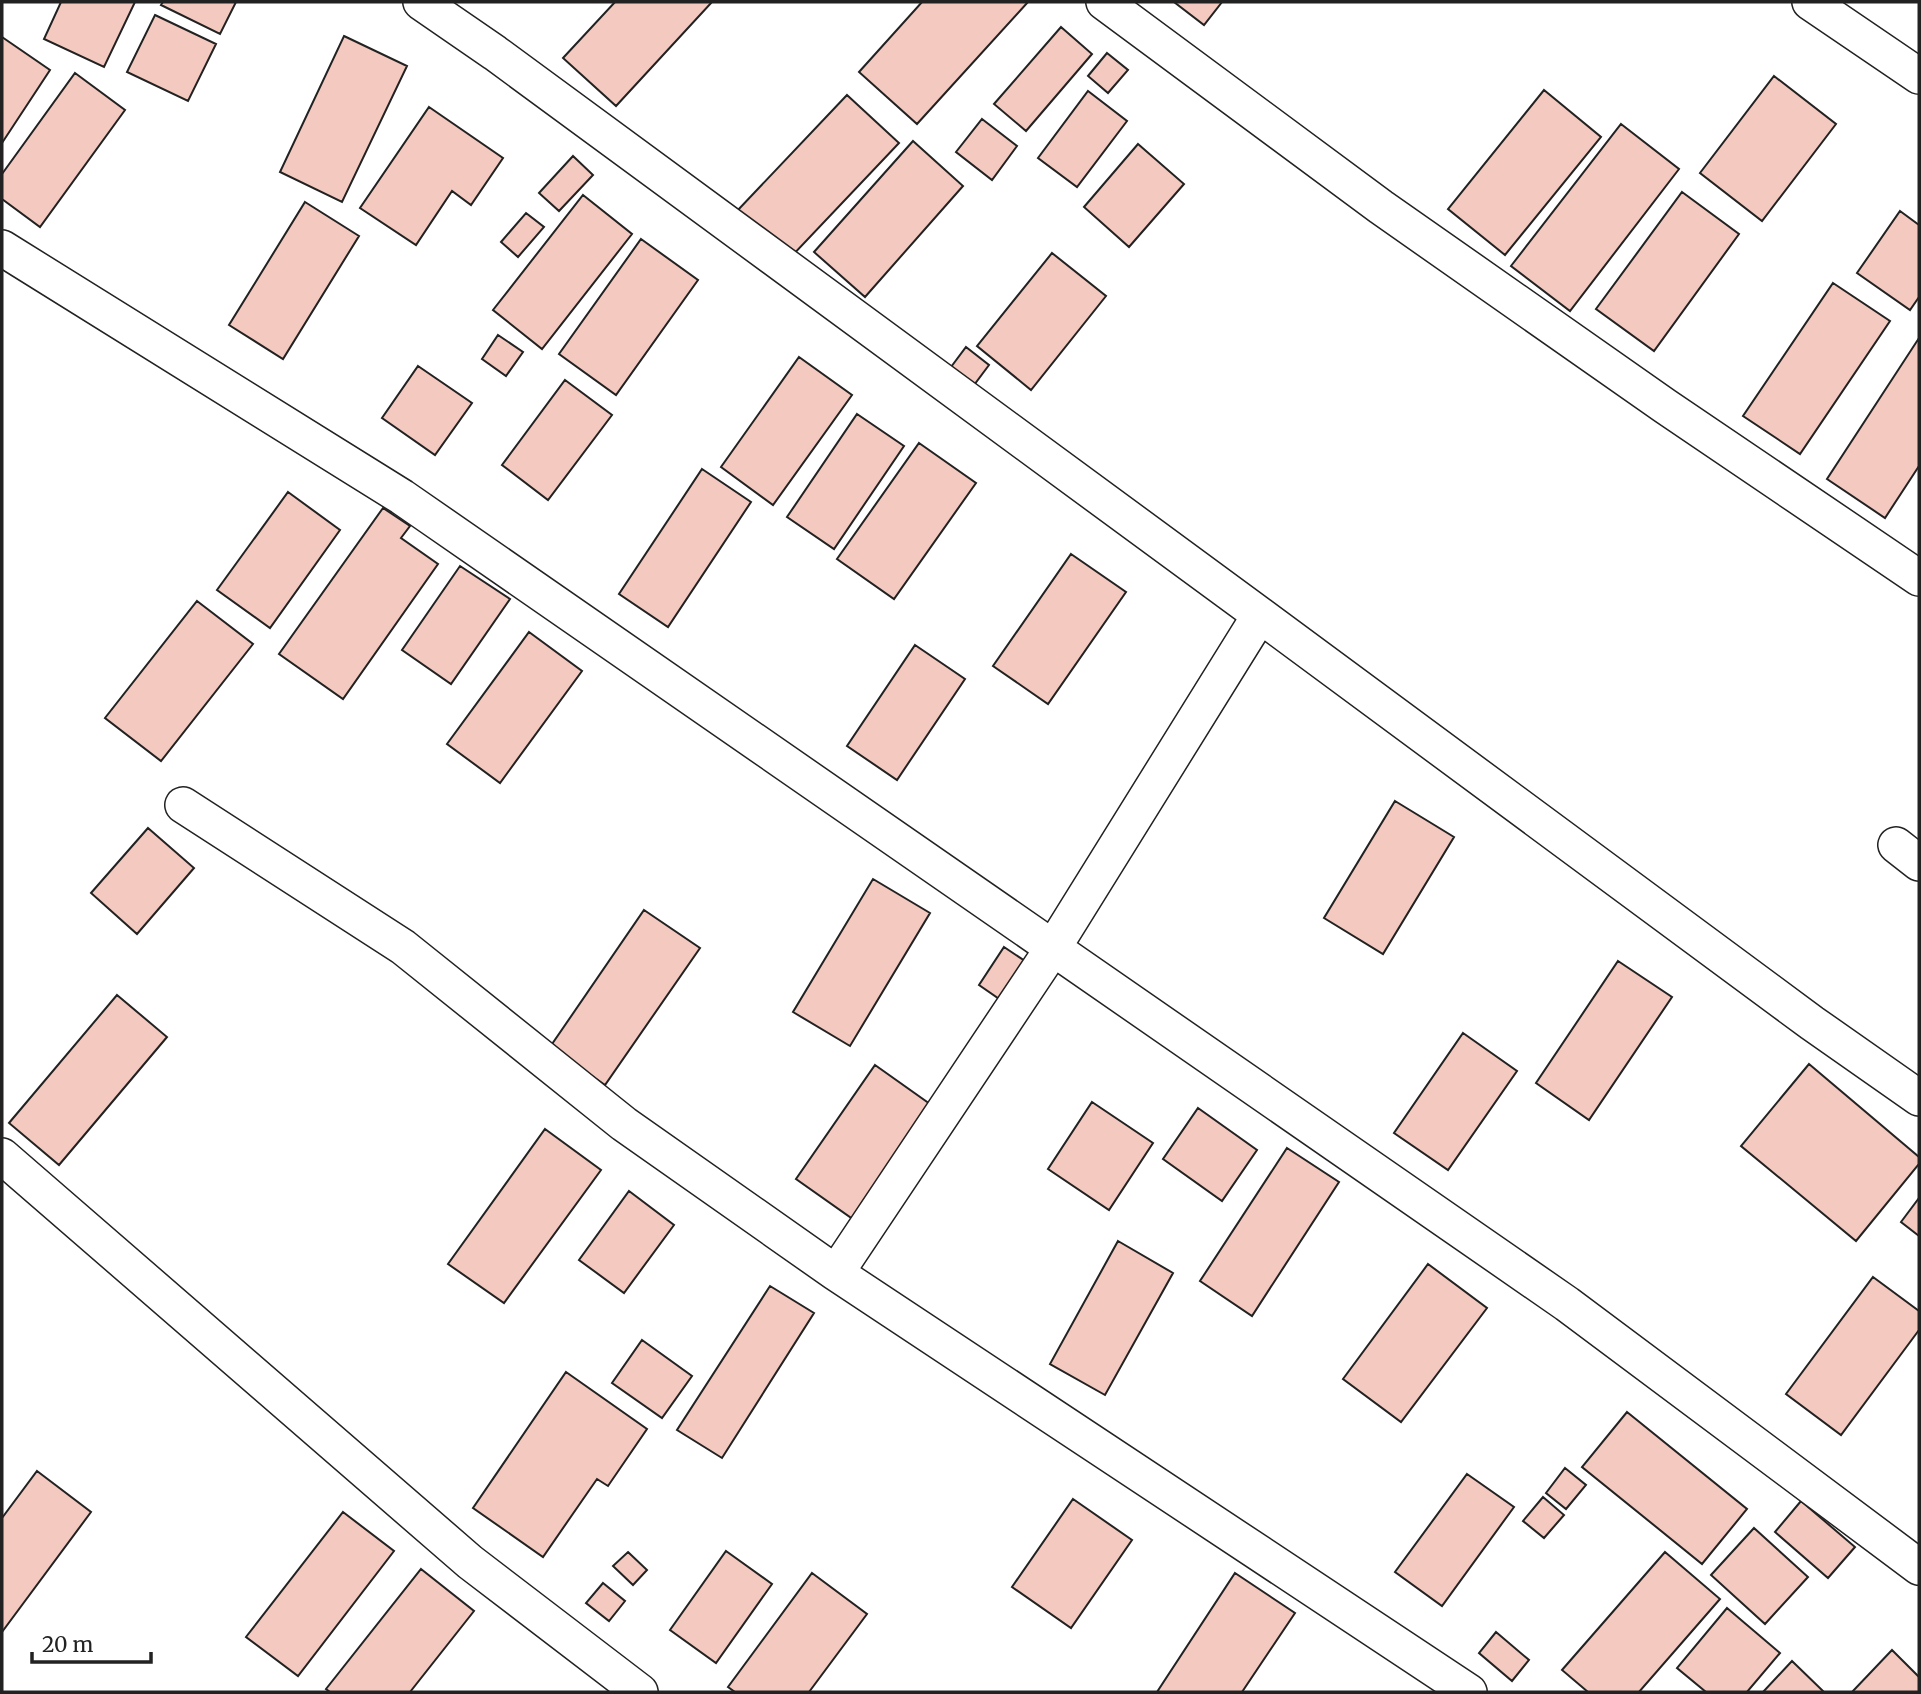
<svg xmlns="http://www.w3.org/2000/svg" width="1921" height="1694" viewBox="0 0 1921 1694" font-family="Merriweather,serif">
<rect width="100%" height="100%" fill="#fff"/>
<path fill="#f3c9c0" stroke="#222" stroke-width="2" d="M61 2H135L104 67 44 39Z
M163 2H236L220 34 161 5Z
M615 2H712L616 106 563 58Z
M922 2H1028L917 124 859 72Z
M1174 2H1222L1204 25Z
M155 15 216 44 188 101 127 72Z
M1061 27 1092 54 1026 131 994 104Z
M344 36 407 66 342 202 280 172Z
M2 37 50 70 2 143Z
M1107 53 1128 70 1108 93 1088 76Z
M75 73 125 110 40 227 2 199V174Z
M1774 76 1836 124 1762 221 1700 173Z
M1544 90 1601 137 1505 255 1448 209Z
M1088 91 1127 121 1077 187 1038 158Z
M847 95 899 143 789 259 737 211Z
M429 107 503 158 471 205 452 191 416 245 360 208Z
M982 119 1017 146 992 180 956 152Z
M1621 124 1679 169 1570 311 1511 266Z
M913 141 963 186 865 297 814 252Z
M1138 144 1184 184 1129 247 1084 207Z
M573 156 593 175 559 211 539 193Z
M1682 192 1739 234 1654 351 1596 309Z
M583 195 632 234 542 349 493 310Z
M305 202 359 236 283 359 229 325Z
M1900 211 1919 225V297L1910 310 1857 273Z
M526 213 544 227 518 257 501 242Z
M641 239 698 280 616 395 559 354Z
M1052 253 1106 296 1031 390 977 346Z
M1833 283 1890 321 1800 454 1743 416Z
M498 335 523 352 506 376 482 359Z
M1919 338V466L1885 518 1827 479Z
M966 347 989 365 974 385 951 367Z
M799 357 852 395 773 505 721 467Z
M418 366 472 403 435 455 382 418Z
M565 380 612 415 548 500 502 465Z
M857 414 904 446 834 549 787 517Z
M919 443 976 483 894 599 837 559Z
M702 469 751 502 668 627 619 594Z
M288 492 340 530 270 628 217 590Z
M383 508 410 526 401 538 438 564 343 699 279 654Z
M1071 554 1126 592 1048 704 993 666Z
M460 566 510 599 451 684 402 650Z
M197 601 253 644 161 761 105 718Z
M529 632 582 671 500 783 447 744Z
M915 645 965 679 897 780 847 746Z
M1395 801 1454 837 1383 954 1324 918Z
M148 828 194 868 137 934 91 893Z
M873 879 930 913 850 1046 793 1012Z
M644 910 700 948 605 1085 550 1047Z
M1004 947 1034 967 1008 1005 979 985Z
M1618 961 1672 997 1589 1120 1536 1083Z
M117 995 167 1037 59 1165 9 1123Z
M1463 1033 1517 1071 1448 1170 1394 1133Z
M1809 1064 1919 1157V1164L1856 1241 1741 1146Z
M875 1065 937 1109 857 1222 796 1179Z
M1092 1102 1153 1143 1109 1210 1048 1169Z
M1198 1108 1257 1150 1222 1201 1163 1159Z
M545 1129 601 1170 504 1303 448 1264Z
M1287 1148 1339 1182 1252 1316 1200 1281Z
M629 1191 674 1225 624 1293 579 1260Z
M1919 1198V1236L1901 1222Z
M1118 1241 1173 1273 1105 1395 1050 1364Z
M1428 1264 1487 1308 1401 1422 1343 1379Z
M1873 1277 1919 1311V1330L1841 1435 1786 1394Z
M770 1286 814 1313 722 1458 677 1430Z
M642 1340 692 1376 662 1418 612 1383Z
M566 1372 647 1429 608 1486 597 1479 543 1557 473 1508Z
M1627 1412 1747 1509 1702 1564 1582 1467Z
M1565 1468 1586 1485 1566 1509 1546 1493Z
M37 1471 91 1512 2 1632V1518Z
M1467 1474 1514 1507 1442 1606 1395 1572Z
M1543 1497 1564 1515 1544 1538 1523 1521Z
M1073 1499 1132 1540 1071 1628 1012 1587Z
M1801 1501 1855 1547 1828 1578 1775 1532Z
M343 1512 394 1551 298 1676 246 1637Z
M1754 1528 1808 1577 1765 1624 1711 1575Z
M726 1551 772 1584 716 1663 670 1630Z
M628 1552 647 1570 633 1585 613 1566Z
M1665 1552 1720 1599 1639 1692H1588L1562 1670Z
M421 1569 474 1611 410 1692H330L326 1689Z
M812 1573 867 1614 809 1692H735L728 1687Z
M1235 1573 1295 1613 1242 1692H1157Z
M603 1583 625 1601 609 1621 586 1603Z
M1727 1608 1780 1653 1747 1692H1706L1677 1668Z
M1496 1632 1529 1660 1512 1681 1479 1653Z
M1892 1650 1919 1677V1692H1852Z
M1792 1661 1824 1692H1763Z"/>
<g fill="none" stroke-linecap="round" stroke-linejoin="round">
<defs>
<path id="minor" d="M1104 2 1381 207 1665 406 1919 578
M1810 2 1919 76
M2 248 402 497 1567 1304 1919 1567
M1260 615 1812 1023 1919 1098
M183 805 403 947 624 1124 836 1273 1053 948 1260 615 495 53 421 2
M1896 845 1919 863
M2 1156 470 1562 640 1692
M836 1273 1469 1692"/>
</defs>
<use href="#minor" stroke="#222" stroke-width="38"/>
<use href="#minor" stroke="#fff" stroke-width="35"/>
</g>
<rect width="1921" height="1694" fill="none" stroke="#222222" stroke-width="7"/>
<path d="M32 1652v10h119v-10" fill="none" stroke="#222222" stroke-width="3.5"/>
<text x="42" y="1652" font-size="21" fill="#222222" stroke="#ffffff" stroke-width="5" paint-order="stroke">20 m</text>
</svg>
